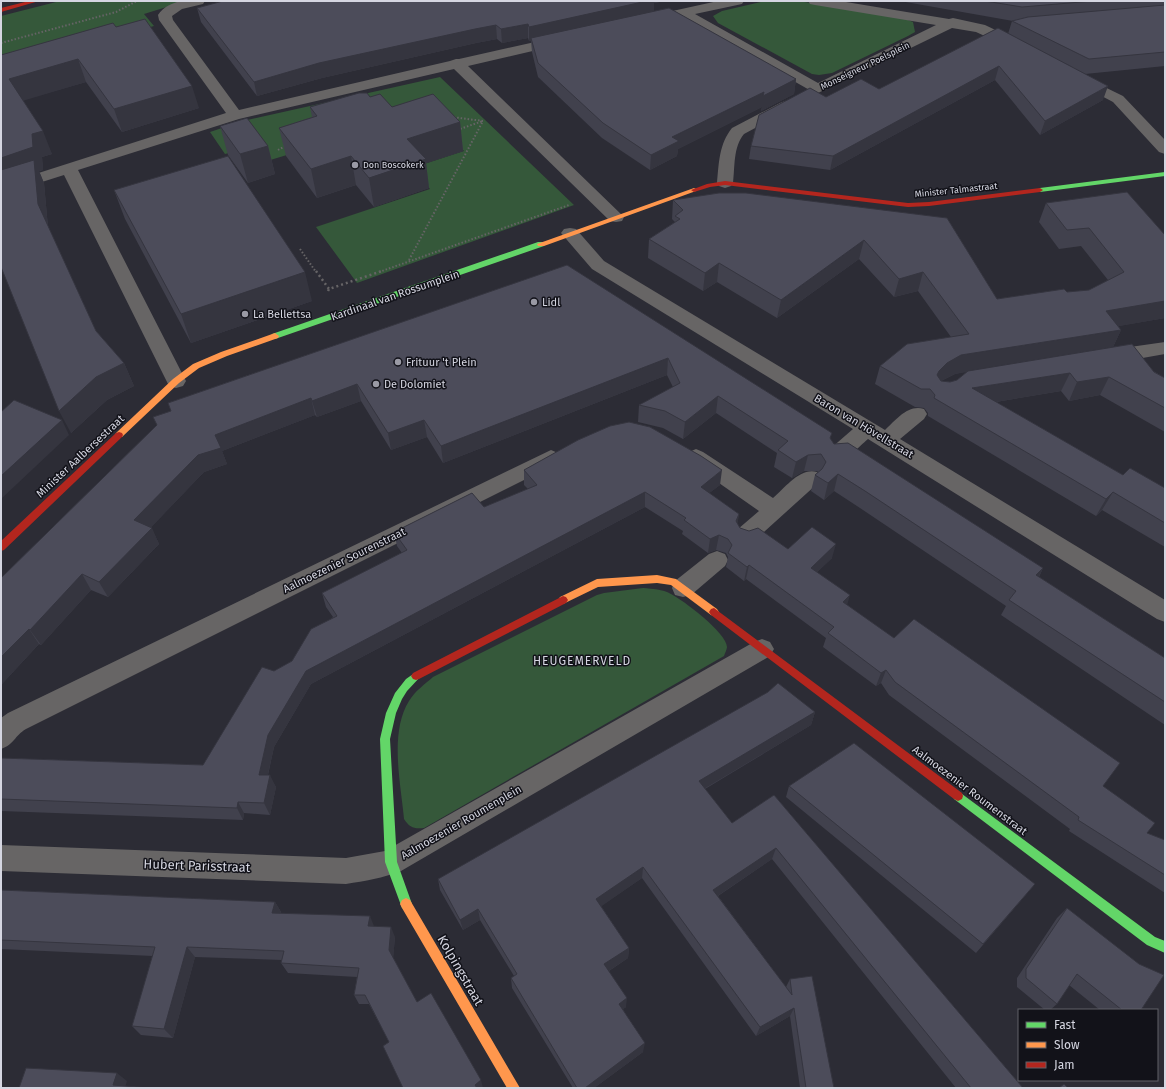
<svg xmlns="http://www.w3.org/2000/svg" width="1166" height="1089" viewBox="0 0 1166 1089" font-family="'Fira Sans',sans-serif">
<rect width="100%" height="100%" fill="#2c2c35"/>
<path fill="#35583a" d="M60 1H186L144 14 154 26 1 68V16Z
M765 1H798L898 16 913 22 915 32 908 36 832 73 819 75 812 74 718 23 713 16 722 11Z
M440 77 574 205 357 283 316 227 430 189 412 168 464 151 437 122 320 145 267 161 256 146 225 154 210 132 243 121Z
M643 588C653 589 662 589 671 594 683 600 727 633 727 647 727 649 725 653 724 656L424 828C414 829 410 828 404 819 401 784 389 733 409 701 415 691 425 684 433 677L597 595 604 593Z"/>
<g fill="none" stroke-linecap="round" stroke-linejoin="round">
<path stroke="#666466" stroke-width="2" stroke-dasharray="1.5 2" stroke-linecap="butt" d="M1 43 116 12 137 1
M457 130 483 121
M278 150 285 146
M300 249 316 272
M409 260 483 121 452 117
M379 272 569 205"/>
<path stroke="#666466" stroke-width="2.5" stroke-dasharray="2 3" stroke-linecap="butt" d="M316 271 329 289
M328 291 329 289 382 271"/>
<path fill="#676565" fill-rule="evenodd" d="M181 1H205L203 4 182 9 172 16 173 20 239 110 450 61 456 59H459L562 36 567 37 569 40 567 43 468 66 624 217 622 221 616 222 610 221 454 69 239 119 78 170 186 381 183 386 176 388 169 386 64 175 1 195V185L226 113 159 20 158 15C163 7 172 3 181 1Z
M718 1H744L742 4 695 14 818 83 936 25 815 5 810 4 808 1H840L949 19 953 18 985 25 1023 43 1025 46 1023 49 1018 50 1013 49 976 32 952 28 818 93 813 92 681 17 650 24 645 23 643 20 645 17Z
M1080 75 1123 96 1165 140V154L1159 152 1113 102 1075 82 1073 79 1075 76Z
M785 101 790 103 793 106 790 109 744 134C733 147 735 167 733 183L731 186 725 188 719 186 717 183C719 163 719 144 732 128L780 103Z
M570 228 576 229 604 261 885 430C896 420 908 404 924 409L927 414 924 419 900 439 1165 600V622L1157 619 868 439C857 448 846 464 830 459L827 454 830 449 853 429 592 269 561 233 564 229Z
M1165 342V354L1109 364 1102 362 1099 357 1102 352 1109 350Z
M696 449 703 452 773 498C785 488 800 467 817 472L820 478 817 484 754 541 746 544 738 541 735 535 738 529 759 511 689 462 686 457 689 452Z
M551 450 558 453 561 458 558 463 26 729C14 736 15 744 1 749V718L8 713Z
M717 551 725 554 728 560 725 566 691 595 683 597 675 595 672 588 675 581 709 554Z
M762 639 770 642 774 649 770 656 401 871C383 878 365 881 346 884L1 871V845L346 858 385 851 754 642Z"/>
<path fill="#63d668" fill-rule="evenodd" d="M1165 172V176L1040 192 1037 190 1040 188Z
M538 242H544L545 244 544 246 278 338 275 339 271 336 272 334Z
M416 672 419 673 421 676 407 691 402 699 396 713 390 739 397 862 412 904 410 908 406 910 402 908 385 862 380 739 386 713 395 693 406 679Z
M958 791 1155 937 1165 941V953L1147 945 954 799 953 796 954 793Z"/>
<path fill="#ff974d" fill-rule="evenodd" d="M694 188 696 189V191L544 246H538L537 244Z
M275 333 279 336 278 338 227 356 199 368 179 383 122 437H116L115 435 116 433 173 379 193 364 221 352Z
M657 575 676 579 717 609 719 612 717 615 714 616 711 615 671 585 657 583 598 587 563 604 560 603 558 600 560 597 597 579Z
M406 898 410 900 520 1088H507L402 908 400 904 402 900Z"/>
<path fill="#b3261e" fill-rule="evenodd" d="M29 1H39L1 12V8Z
M725 181 908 203 929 202 1040 188 1043 190 1040 192 929 206 908 207 725 185 710 187 694 192 691 190 707 184Z
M119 432 122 433 123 435 122 437 4 550 1 551V541L116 433Z
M563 596 566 597 568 600 566 603 419 679 416 680 413 679 411 676 413 673Z
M714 608 962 793 963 796 962 799 958 801 954 799 711 615 709 612 711 609Z"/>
</g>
<path fill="#41414d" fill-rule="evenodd" d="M223 1H665L654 3V11L796 79 794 94 761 111 762 107 678 149 677 156 650 170 602 138 538 77 532 52 531 41H529L528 38 502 43 497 39 476 43 322 78 257 96 201 22 197 8Z
M900 1H1165V66L1085 74 1103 100 1040 135 995 80 830 170 749 159 751 146 826 97 879 89 1008 34 1012 21H1013Z
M116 27 199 108 122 132 86 82 23 100 52 154 42 157 43 170 39 171 44 183 48 227 96 331 124 363 134 386 107 400 71 433 1 55Z
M370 97 392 107 460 122 463 151 426 163 429 188 374 207 356 185 317 198 286 156 279 128 312 117 310 107Z
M220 126 268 146 275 174 248 183 228 155Z
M114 190 312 301 191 343 125 219Z
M673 200 947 218 997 299 1089 290 1108 280 1081 246 1059 249 1039 222 1046 203 1165 235V318L1118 326 1121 330 1113 347 1165 378V432L1100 395 1069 401 1061 391 996 402 1123 475 1165 488V547L1102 510 1096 516 928 416V413L924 408 915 407 875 384 880 366 951 337 918 291 894 297 859 259 777 318 717 282 703 291 648 258 649 239 675 222 672 219ZM968 371 957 380 950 382 941 381 955 374Z
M567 265 830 439 834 444 1043 568 1039 577 1165 658V725L1001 615 1006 606 860 508 834 491 824 500 811 491 815 475 818 472 817 471H804L792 478 774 467 777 453 716 413 683 439 663 428 638 422 639 405 673 387 667 375 443 463 427 437 391 450 361 401 317 417 315 415 222 451 227 464 204 472 151 527 159 544 108 597 91 590 41 645 39 644 1 685V578L171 411 168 403Z
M524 470 720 485 709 493 739 514 737 524 740 528 788 549 832 558 817 572 847 605 1103 786 1147 833 1165 840V893L1069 831 1070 829 889 695 881 683 876 686 823 647 826 638 746 579 744 581 726 567 728 557 726 553 716 550 708 553 682 534 683 531 645 507 311 684 274 747 268 775 276 787 270 815 244 813 243 820 1 811V758L203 765 274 671 292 661 333 617 326 607 322 593 402 553 397 546 394 532 484 507 528 489 524 485Z
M815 712 811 725 705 789 732 823 774 795 1023 1088H956L772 859 718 896 786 987 790 979 834 1088H800L790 1016 756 1036 642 878 601 906 629 948 628 958 609 971 626 1007 623 1009 643 1052 594 1088H573L512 988 511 978 514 976 480 920 463 930 440 890 438 879Z
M789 786 1035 884 976 953 786 797Z
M1 890 275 902 281 912V913L374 927 395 937 393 958 417 1002 483 1088 389 1042 369 1004H359L354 995 357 977 288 973 281 963 282 960 195 957 173 1038 141 1035 132 1026 153 956 1 949Z
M1067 908 1141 1010H1100L1069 985 1057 1004 1050 1010H1045L1017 987V978L1057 918Z"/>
<path fill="#35353f" d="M641 1H665L654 3V14L531 38 532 41H529V27Z
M528 24V38L502 43 501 29Z
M496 25 497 39 476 43 322 78 257 96 254 82 319 63 475 29Z
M78 59 86 82 19 102 9 79Z
M999 66 995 80 830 170 833 156Z
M796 79 794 94 761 111 762 107 678 149 677 156 650 170 651 155 672 137 764 92Z
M192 86 199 108 122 132 114 109Z
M1108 86 1103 100 1040 135 1045 121Z
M460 122 463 151 426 163 429 188 374 207 369 178 407 139Z
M43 131 52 154 42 157 43 170 39 171 44 183 48 228 1 184V158L32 134Z
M268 146 275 174 248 183 240 154Z
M351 156 356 185 317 198 311 169Z
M864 240 859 259 777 318 781 300Z
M719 263 717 282 703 291 705 273Z
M305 272 312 301 191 343 181 314Z
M923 272 918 291 894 297 899 279Z
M1165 301V318L1097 330 1106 311Z
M1121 330 1112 349 955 374 941 381 937 375 939 371 947 363 961 355Z
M668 358 667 375 443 463 441 446Z
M124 363 134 386 107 400 71 433 59 411 96 377Z
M1070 373 1061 391 965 407 972 388Z
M1109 377 1100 395 1069 401 1077 382Z
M357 384 361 401 317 417 312 401Z
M718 396 716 413 683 439 685 422Z
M311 398 315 415 222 451 227 464 204 472 142 537 134 520 215 435Z
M62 420 69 435 1 499V476Z
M424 420 427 437 391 450 388 433Z
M808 455 804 471 792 478 796 462Z
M722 470 720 485 699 501 701 487Z
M838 474 834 491 824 500 828 483Z
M645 492V507L311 684 274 747 265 787 259 775 268 735 306 671Z
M1113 492 1102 510 1096 516 1106 499Z
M739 514 737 528 736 521Z
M152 528 159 544 108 597 99 582Z
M719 535 716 550 708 553 710 539Z
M836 544 832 558 807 582 811 568Z
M749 565 746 579 744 581 747 567Z
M1043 568 1035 584 1036 575Z
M82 574 91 590 41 645 30 630Z
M850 595 846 609 843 602Z
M29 629 39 644 1 685V657Z
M886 670 881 683 876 686 881 673Z
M815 712 811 725 697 793 699 781Z
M270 775 276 787 270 815 264 803Z
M238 802 244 813 243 820 237 808Z
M776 848 772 859 710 901 713 890Z
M643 867 642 878 596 910V899Z
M275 902 281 912 279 923 272 913Z
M478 909 480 920 463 930 460 920Z
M370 916 374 926H368Z
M391 927 395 937 393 960 389 950Z
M187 947 195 957 173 1038 164 1029Z
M629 948 628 958 604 974V964Z
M627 998 626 1007 618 1013 619 1004Z
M794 1008 790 1016 756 1036 760 1027Z
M645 1043 643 1052 594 1088H585Z
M117 1073 127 1081 125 1088 113 1085Z
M481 1080 483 1088H476L475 1085Z"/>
<path fill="#4c4c5a" stroke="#35353f" d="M223 1H647L529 27 528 24 501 29 496 25 475 29 319 63 254 82 197 8Z
M985 1H1093L1022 7Z
M1165 5V52L1089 59 1012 21 1028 17Z
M669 8 796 79 763 96 764 92 672 137 679 141 651 155 603 123 538 63 531 38Z
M145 19 192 86 114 109 78 59 9 79 43 131 32 134 33 147 1 158V55L113 23 116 27Z
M998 28 1108 86 1045 121 999 66 833 156 751 146 759 115 810 88 826 97 861 79 879 89Z
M359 93H367L370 97 380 94 392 107 433 94 460 122 407 139 426 159 369 178 351 156 311 169 279 128 317 116 310 107Z
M247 118 268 146 240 154 220 126Z
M228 156 305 272 181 314 114 190Z
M34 160 38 204 96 331 124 363 96 377 59 411 1 267V170Z
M1127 192 1165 235V301L1106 311 1121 330 961 355 947 363 939 371 937 375 941 381 950 382 957 380 968 371 1132 344 1154 372 1165 378V408L1109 377 1077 382 1070 373 972 388 1123 475 1130 468 1165 488V523L1113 492 1106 499 934 398 935 395 930 389H921L880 366 907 344 969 334 923 272 899 279 864 240 781 300 719 263 705 273 649 239 680 219 675 216 683 210 673 200 719 193H746L947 218 997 299 1064 289 1067 292 1089 290 1124 272 1089 228 1067 230 1046 203Z
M567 265 832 433 830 438 834 444 848 443 1043 568 1036 575 1165 658V702L1009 600 1016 591 865 491 838 474 828 483 815 475 822 469 826 462 821 454 808 455 796 462 778 450 788 441 718 396 685 422 665 411 639 405 680 383 668 358 441 446 424 420 388 433 357 384 312 401 311 398 215 435 221 448 198 455 134 520 152 528 99 582 82 574 30 630 29 629 1 657V578L157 425 153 417 171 411 168 403Z
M14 400 62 420 1 476V412Z
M629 422 650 427 701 456 722 470 701 487 739 514 736 521 740 528 749 531 758 528 788 549 812 527 836 544 811 568 850 595 843 602 894 638 914 619 1120 763 1103 786 1155 823 1147 833 1165 840V875L1078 820 1079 817 895 682 886 670 881 673 828 633 834 627 749 565 747 567 728 553 732 545 728 539 719 535 710 539 684 520 686 518 645 492 306 671 268 735 259 775H270L264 803 238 802 237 808 1 799V758L203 765 262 667 274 671 292 661 311 629 337 616 322 593 407 550 394 532 472 493 484 507 537 485 524 470 578 440 610 426Z
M778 683 815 712 699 781 732 823 774 795 1023 1088H971L776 848 713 890 792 995 790 979 812 976 834 1088H806L794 1008 760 1027 643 867 596 899 629 948 604 964 627 998 619 1004 645 1043 585 1088H577L511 978 517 974 478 909 460 920 438 879 768 692Z
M854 743 1035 884 983 944 789 786Z
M1 890 275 902 272 913 370 916 368 926 391 927 389 950 417 1002 431 993 481 1080 475 1085 477 1088H403L383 1046 389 1042 365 995H354L359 968 281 963 284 951 187 947 164 1029 132 1026 155 947 1 940Z
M1067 908 1139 964 1164 975 1141 1010H1122L1077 974 1057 1004 1026 978V969Z
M26 1068 117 1073 113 1085 149 1088H19Z
M1064 1084 1068 1088H1059Z"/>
<g fill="#9a9aa5" stroke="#121219" stroke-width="1.5">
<circle cx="355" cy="165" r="4"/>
<circle cx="534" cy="302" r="4"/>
<circle cx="245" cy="314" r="4"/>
<circle cx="398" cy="362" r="4"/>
<circle cx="376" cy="384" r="4"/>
</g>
<g text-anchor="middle" stroke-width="3" stroke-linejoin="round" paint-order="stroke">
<g font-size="9" fill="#d5d6e1" stroke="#121219">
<text transform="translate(865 66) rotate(-26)" y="3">Monseigneur Poelsplein</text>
<text transform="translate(956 190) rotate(-6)" y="3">Minister Talmastraat</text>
</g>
<g font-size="9" fill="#d5d6e1" stroke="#121219" text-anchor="start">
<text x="363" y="168">Don Boscokerk</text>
</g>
<g font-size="11" fill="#d5d6e1" stroke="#121219">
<text transform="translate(395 295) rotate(-19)" y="4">Kardinaal van Rossumplein</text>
<text transform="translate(864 426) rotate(31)" y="4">Baron van Hövellstraat</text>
<text transform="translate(80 456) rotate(-43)" y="4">Minister Aalbersestraat</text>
<text transform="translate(344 560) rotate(-26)" y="4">Aalmoezenier Sourenstraat</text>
<text transform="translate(970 790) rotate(37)" y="4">Aalmoezenier Roumenstraat</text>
<text transform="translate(461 822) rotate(-30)" y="4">Aalmoezenier Roumenplein</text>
</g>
<g font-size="11" fill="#d5d6e1" stroke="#121219" text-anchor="start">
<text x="542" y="306">Lidl</text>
<text x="253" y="318">La Bellettsa</text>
<text x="406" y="366">Frituur 't Plein</text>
<text x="384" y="388">De Dolomiet</text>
</g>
<g font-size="12" letter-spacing="1" fill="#d5d6e1" stroke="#121219">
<text x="582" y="665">HEUGEMERVELD</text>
</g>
<g font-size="13" fill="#d5d6e1" stroke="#121219">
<text transform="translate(197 865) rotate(2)" y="5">Hubert Parisstraat</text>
<text transform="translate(461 970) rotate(60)" y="5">Kolpingstraat</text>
</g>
</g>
<rect width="1166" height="1089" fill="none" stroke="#d5d6e1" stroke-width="4"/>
<rect x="1018" y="1009" width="140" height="72" fill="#121219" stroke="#606069"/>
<rect x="1026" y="1022" width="20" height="6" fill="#63d668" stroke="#606069"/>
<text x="1054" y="1029" font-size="12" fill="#d5d6e1">Fast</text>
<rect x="1026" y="1042" width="20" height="6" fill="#ff974d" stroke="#606069"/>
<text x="1054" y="1049" font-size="12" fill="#d5d6e1">Slow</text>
<rect x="1026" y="1062" width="20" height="6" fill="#b3261e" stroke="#606069"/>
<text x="1054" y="1069" font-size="12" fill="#d5d6e1">Jam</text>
</svg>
